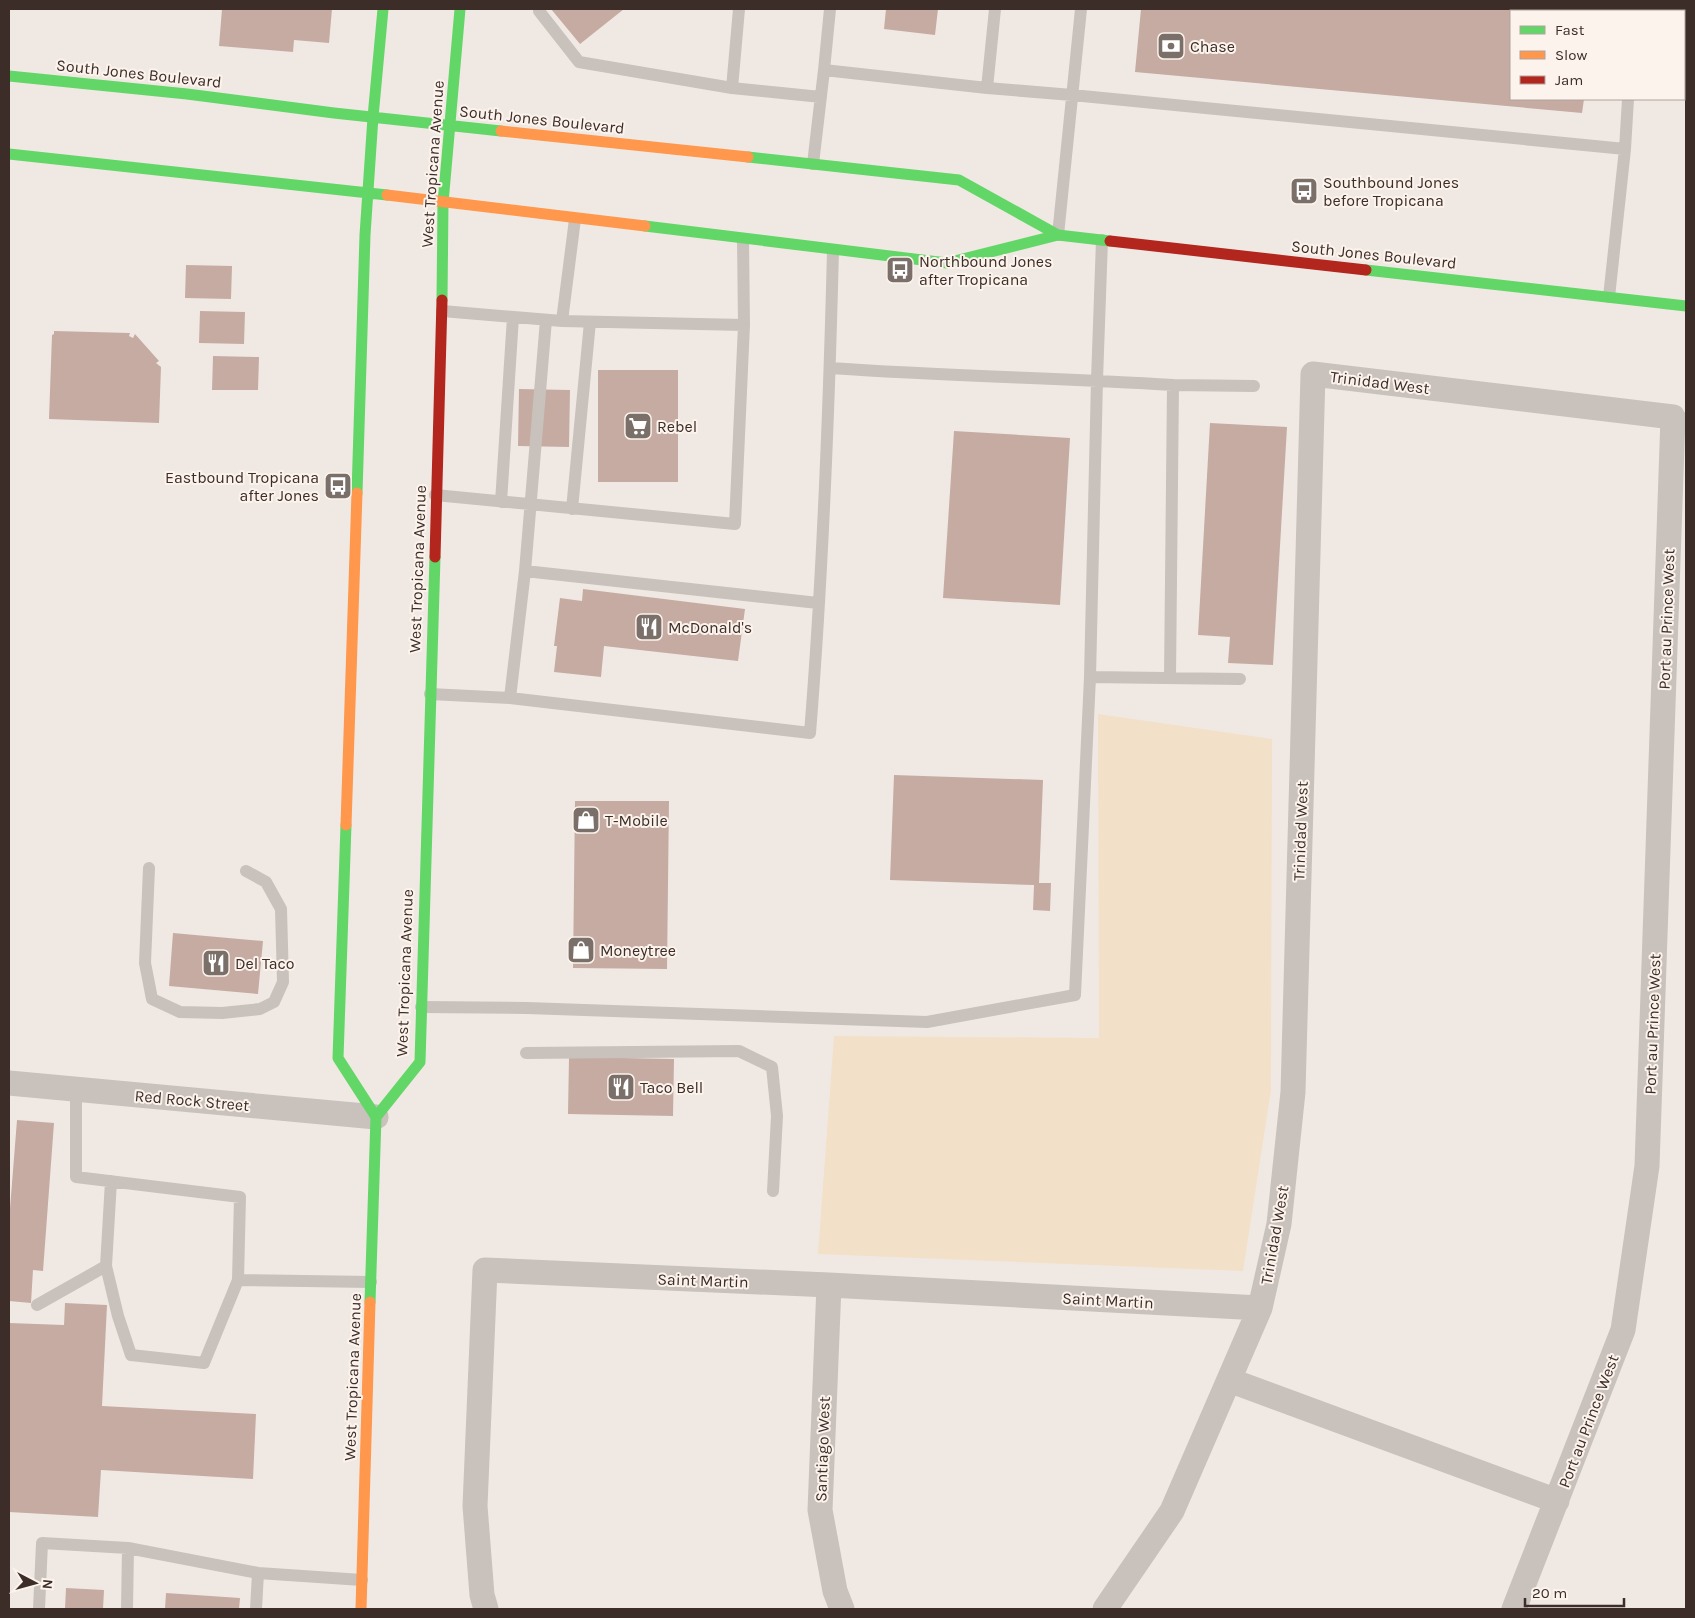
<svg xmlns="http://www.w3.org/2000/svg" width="1695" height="1618" viewBox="0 0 1695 1618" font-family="Karla,sans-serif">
<rect width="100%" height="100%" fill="#f0e9e3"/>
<path fill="#f2e0c8" d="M1098 714 1272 739 1271 1090 1243 1271 818 1254 834 1036 1099 1038Z"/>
<path fill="#c6aba3" d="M222 9H332L329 43 294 40 293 52 219 46Z
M551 9H624L580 44Z
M886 9H938L935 35 884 29Z
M1141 9H1573L1575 11H1511V99H1584L1582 113 1135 72Z
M186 265 232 266 231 299 185 298Z
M200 311 245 312 244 344 199 343Z
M54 331 130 333 129 336 133 338 135 334 159 361 156 363 161 367 159 423 49 419 52 335 54 334Z
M213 356 259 357 258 390H212Z
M598 370H678V482H598Z
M519 389 570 390 569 447 518 446Z
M1210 423 1287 427 1273 665 1228 663 1230 637 1198 635Z
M954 431 1070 438 1060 605 943 598Z
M583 589 745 609 738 661 604 646 601 677 554 672 557 646H554L560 598 582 601Z
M894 775 1043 780 1039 883H1051L1050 911 1033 910 1034 885 890 880Z
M575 801H669L667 969 573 968Z
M173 933 263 941 258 994 169 986Z
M569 1057 674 1059 673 1116 568 1114Z
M17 1120 54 1123 43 1271 33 1270 31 1303 9 1301V1221Z
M65 1303 107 1305 102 1406 256 1414 253 1479 101 1470 98 1517 9 1512V1323L64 1325Z
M66 1588 104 1590 103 1609H65Z
M166 1593 240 1598 239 1609H165Z"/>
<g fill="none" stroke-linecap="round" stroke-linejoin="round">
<path stroke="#c9c1bc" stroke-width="12" d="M539 9V11L579 62 732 88
M739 9 732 88 821 97
M830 9 824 70 987 88 995 9
M1633 11V9
M987 88 1072 95 1625 149 1628 99
M813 164 824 70
M1058 235 1081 9
M1102 240 1097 380 1090 677 1240 679
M1609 297 1625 149
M442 311 562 321 744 325
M562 321 575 219
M830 368C944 376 1058 378 1173 385L1170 678
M1173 385 1254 386
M435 495 735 524 744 325 743 239
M501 502 513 317
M572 509 590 322
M525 571 818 603
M430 694 510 698 810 733C823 572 829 411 833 250
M510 698 525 571 546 320
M149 868 145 963 152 999 180 1012 222 1013 260 1009 274 1002 283 982 281 909 266 882 246 871
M421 1007 527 1008 927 1022 1075 995 1090 677
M526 1053 739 1051 772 1067 777 1116 773 1191
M76 1090V1177L240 1197 238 1280 371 1282
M106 1266 118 1316 131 1355 204 1363 238 1280
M37 1305 106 1266 111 1181
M39 1609 42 1543 128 1548 258 1573 362 1580
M127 1609 128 1548
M256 1609 258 1573"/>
<path stroke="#c9c1bc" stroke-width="25" d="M9 1083 376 1117
M829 1285 820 1510 835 1591 842 1609
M1229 1380 1557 1501
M486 1609 482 1595 475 1506 485 1270 829 1285 1260 1308
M1105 1609 1172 1511 1260 1308 1279 1224 1293 1092 1313 374 1673 417 1647 1166 1623 1330 1514 1609"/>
<path stroke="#63d668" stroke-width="11" d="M9 76 187 94 334 113 501 131
M9 154 387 195
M748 157 959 180 1058 235
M645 226 947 263 1058 235 1110 241
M1366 270 1686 306
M442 300 443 203 460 9
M357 493 365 235 373 117 383 9
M346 825 338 1058 376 1117 370 1302
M376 1117 420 1062 435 557"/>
<path stroke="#ff974d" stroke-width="11" d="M501 131 748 157
M387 195 645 226
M346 825 357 493
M361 1609 370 1302"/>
<path stroke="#b3261e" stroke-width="11" d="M1110 241 1366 270
M435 557 442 300"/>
</g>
<defs>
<symbol id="bank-square" viewBox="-11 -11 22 22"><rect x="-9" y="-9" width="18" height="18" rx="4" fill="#7b6f6a" stroke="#fcf3ec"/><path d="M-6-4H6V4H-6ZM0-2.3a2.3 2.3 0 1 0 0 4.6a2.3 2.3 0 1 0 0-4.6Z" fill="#fff"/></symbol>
<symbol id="bus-square" viewBox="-11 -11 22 22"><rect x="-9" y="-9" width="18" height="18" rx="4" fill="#7b6f6a" stroke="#fcf3ec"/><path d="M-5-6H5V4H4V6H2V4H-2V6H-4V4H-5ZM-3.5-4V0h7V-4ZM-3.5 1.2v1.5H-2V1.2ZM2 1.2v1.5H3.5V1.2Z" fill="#fff"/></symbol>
<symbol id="supermarket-square" viewBox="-11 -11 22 22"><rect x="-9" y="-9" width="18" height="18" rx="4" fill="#7b6f6a" stroke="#fcf3ec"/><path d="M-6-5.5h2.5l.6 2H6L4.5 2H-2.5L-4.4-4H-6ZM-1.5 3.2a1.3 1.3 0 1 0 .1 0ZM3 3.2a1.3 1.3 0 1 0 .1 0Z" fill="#fff"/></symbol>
<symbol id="restaurant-square" viewBox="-11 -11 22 22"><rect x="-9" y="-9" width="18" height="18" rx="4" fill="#7b6f6a" stroke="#fcf3ec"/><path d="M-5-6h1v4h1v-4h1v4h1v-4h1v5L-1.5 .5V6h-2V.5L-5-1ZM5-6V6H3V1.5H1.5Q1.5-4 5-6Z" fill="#fff"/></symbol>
<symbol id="shop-square" viewBox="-11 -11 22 22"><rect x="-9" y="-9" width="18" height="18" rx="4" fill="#7b6f6a" stroke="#fcf3ec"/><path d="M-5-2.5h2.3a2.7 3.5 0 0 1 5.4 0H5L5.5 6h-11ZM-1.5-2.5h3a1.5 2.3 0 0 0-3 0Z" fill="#fff"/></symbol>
</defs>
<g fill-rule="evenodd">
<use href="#bank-square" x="1155" y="30" width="32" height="32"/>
<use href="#bus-square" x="1288" y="175" width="32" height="32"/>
<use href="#bus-square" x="884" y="254" width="32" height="32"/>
<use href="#supermarket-square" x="622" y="410" width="32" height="32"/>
<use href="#bus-square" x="322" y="470" width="32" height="32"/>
<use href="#restaurant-square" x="633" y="611" width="32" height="32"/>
<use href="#shop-square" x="570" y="804" width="32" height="32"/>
<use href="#shop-square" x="565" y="934" width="32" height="32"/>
<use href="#restaurant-square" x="200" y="947" width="32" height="32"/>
<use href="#restaurant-square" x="605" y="1071" width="32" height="32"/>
</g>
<g text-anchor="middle" stroke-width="4" stroke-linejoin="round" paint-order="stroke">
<g font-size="16" fill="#3c2d29" stroke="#fcf3ec" text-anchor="start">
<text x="1190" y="52">Chase</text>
<text x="1323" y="188">Southbound Jones<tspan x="1323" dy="18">before Tropicana</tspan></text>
<text x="919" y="267">Northbound Jones<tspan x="919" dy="18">after Tropicana</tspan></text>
<text x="657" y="432">Rebel</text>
<text x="319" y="483" text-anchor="end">Eastbound Tropicana<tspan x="319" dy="18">after Jones</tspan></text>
<text x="668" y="633">McDonald's</text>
<text x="605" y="826">T-Mobile</text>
<text x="600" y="956">Moneytree</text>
<text x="235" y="969">Del Taco</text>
<text x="640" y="1093">Taco Bell</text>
</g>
<g font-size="16" fill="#3c2d29" stroke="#fcf3ec">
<text transform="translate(139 73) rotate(6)" y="6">South Jones Boulevard</text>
<text transform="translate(542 119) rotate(6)" y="6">South Jones Boulevard</text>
<text transform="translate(432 164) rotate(-86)" y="6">West Tropicana Avenue</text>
<text transform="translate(1374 254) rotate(6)" y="6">South Jones Boulevard</text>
<text transform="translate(1380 382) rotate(7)" y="6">Trinidad West</text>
<text transform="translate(417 569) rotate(-88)" y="6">West Tropicana Avenue</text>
<text transform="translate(1666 619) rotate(-88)" y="6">Port au Prince West</text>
<text transform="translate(1300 831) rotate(-88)" y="6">Trinidad West</text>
<text transform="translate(404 973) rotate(-88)" y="6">West Tropicana Avenue</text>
<text transform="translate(1652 1024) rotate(-88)" y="6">Port au Prince West</text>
<text transform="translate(192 1100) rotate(5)" y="6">Red Rock Street</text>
<text transform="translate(1274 1235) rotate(-80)" y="6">Trinidad West</text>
<text transform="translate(703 1280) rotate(2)" y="6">Saint Martin</text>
<text transform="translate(1108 1300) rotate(3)" y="6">Saint Martin</text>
<text transform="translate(352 1377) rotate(-88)" y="6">West Tropicana Avenue</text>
<text transform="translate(1588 1421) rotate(-69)" y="6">Port au Prince West</text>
<text transform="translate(822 1449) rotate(-88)" y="6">Santiago West</text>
</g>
</g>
<rect width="1695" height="1618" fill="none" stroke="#3c2d29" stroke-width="20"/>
<rect x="1510" y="10" width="175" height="90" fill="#fcf3ec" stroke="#afa49e"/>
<rect x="1520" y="26" width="25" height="8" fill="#63d668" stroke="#afa49e"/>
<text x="1555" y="35" font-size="15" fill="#3c2d29">Fast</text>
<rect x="1520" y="51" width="25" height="8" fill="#ff974d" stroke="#afa49e"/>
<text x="1555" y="60" font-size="15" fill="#3c2d29">Slow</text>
<rect x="1520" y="76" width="25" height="8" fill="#b3261e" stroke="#afa49e"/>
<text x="1555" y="85" font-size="15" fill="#3c2d29">Jam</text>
<g transform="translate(35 1583) rotate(96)" stroke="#fcf3ec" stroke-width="4" paint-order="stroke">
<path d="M0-4L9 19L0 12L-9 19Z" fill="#3c2d29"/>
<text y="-8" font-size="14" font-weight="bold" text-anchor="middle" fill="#3c2d29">N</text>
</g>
<path d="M1525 1598v8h99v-8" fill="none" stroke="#3c2d29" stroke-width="2.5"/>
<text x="1532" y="1598" font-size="15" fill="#3c2d29" stroke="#fcf3ec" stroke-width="4" paint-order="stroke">20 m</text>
</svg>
